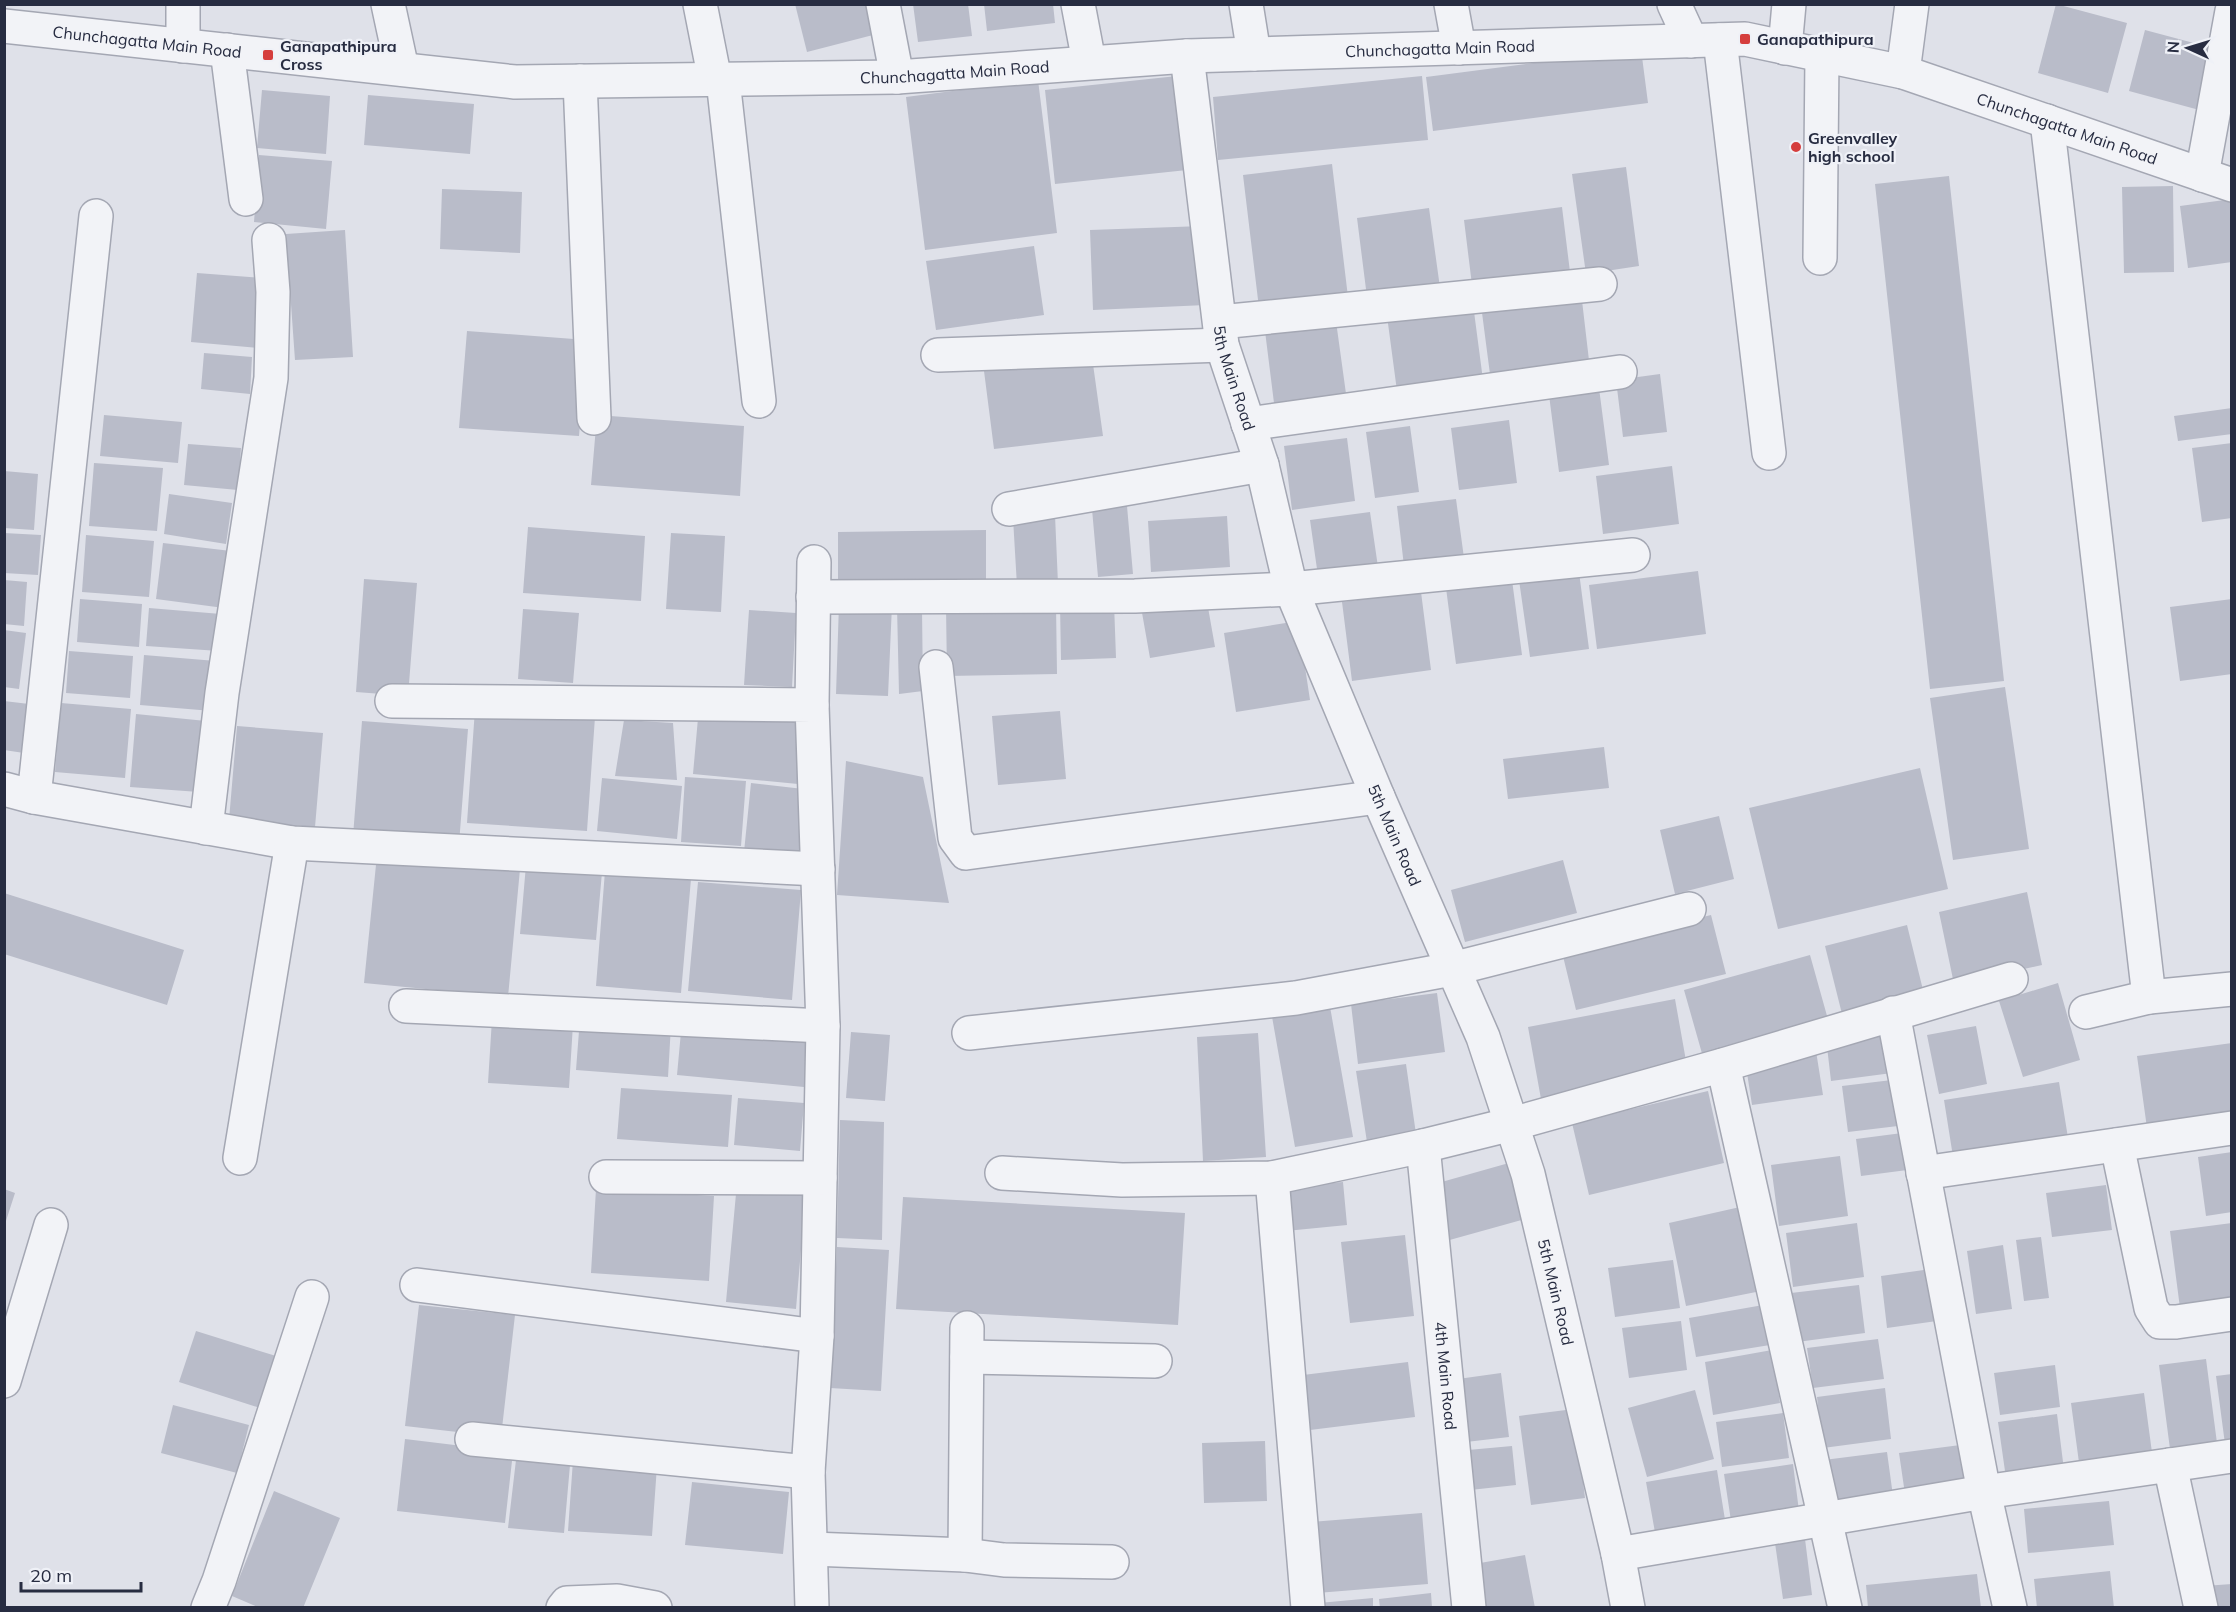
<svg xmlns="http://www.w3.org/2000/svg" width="2236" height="1612" viewBox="0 0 2236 1612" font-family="Mulish,sans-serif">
<rect width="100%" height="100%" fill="#dfe1e9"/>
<path fill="#b9bcc9" d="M795 4H866L873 35 807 52Z
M913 4H968L972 36 918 42Z
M984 4H1053L1055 23 987 31Z
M2056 4 2127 23 2108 93 2038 73Z
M2145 30 2220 50 2203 111 2129 91Z
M1641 49 1648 103 1433 131 1426 77Z
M1177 76 1187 170 1055 184 1045 90Z
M1422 76 1428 140 1218 160 1213 97Z
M1038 80 1057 233 925 250 906 97Z
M262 90 330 96 326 154 257 148Z
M368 95 474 104 470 154 364 145Z
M259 155 332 161 326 229 254 222Z
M1332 164 1348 297 1259 308 1243 175Z
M1626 167 1639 266 1586 274 1572 174Z
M1949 176 2004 681 1930 689 1875 184Z
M2173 186 2174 272 2124 273 2122 187Z
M442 189 522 192 520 253 440 249Z
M2232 199V262L2188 268 2180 206Z
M1562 207 1570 272 1472 285 1464 220Z
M1429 208 1441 295 1368 305 1357 218Z
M1203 226 1206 305 1093 310 1090 230Z
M345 230 353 357 295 360 286 234Z
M1034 246 1044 315 936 330 926 261Z
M197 273 264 278 258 348 191 342Z
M1581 292 1590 369 1491 382 1481 305Z
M1473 304 1483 380 1397 391 1387 316Z
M1335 314 1347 401 1275 411 1264 323Z
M467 331 587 340 579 436 459 428Z
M204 353 252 357 250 394 201 389Z
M1092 357 1103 436 994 449 984 371Z
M1660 374 1667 432 1623 437 1616 380Z
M1599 388 1609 465 1559 472 1549 395Z
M2232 408V434L2178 441 2174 416Z
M104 415 182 422 178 463 100 456Z
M597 415 744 426 740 496 591 485Z
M1509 420 1517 483 1459 490 1451 428Z
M1410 426 1419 492 1375 498 1366 432Z
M1347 438 1355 501 1292 510 1284 446Z
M2232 443V518L2202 522 2192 448Z
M188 444 241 448 238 490 184 485Z
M94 463 163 468 157 531 89 526Z
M1672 466 1679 524 1603 534 1596 476Z
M4 471 38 474 34 530 4 528Z
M169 494 232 503 226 544 164 534Z
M1456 499 1464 558 1404 566 1397 506Z
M1127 506 1133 574 1098 577 1092 509Z
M1370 512 1379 574 1319 583 1310 520Z
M1055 515 1058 584 1017 586 1013 518Z
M1227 516 1230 567 1151 572 1148 521Z
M528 527 645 536 641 601 523 593Z
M986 530V585L838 587V532Z
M4 533 41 535 38 575 4 573Z
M671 533 725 536 721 612 666 609Z
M86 535 154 541 149 597 82 592Z
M163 543 231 551 224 608 156 599Z
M1698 571 1706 634 1597 649 1589 585Z
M1579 572 1589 649 1530 657 1519 580Z
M364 579 417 583 408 696 356 692Z
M4 580 27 582 24 626 4 624Z
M1512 580 1522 655 1456 664 1446 588Z
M1421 592 1431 670 1352 681 1342 602Z
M1206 596 1215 647 1150 658 1141 607Z
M80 599 142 604 139 647 77 642Z
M2232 599V674L2180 681 2170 607Z
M1114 603 1116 658 1061 660 1060 604Z
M839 604 892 605 888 696 836 694Z
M1056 605 1057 674 947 676 946 606Z
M897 606 922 609 923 691 899 694Z
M149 608 221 614 219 651 146 646Z
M523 609 579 613 573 683 518 679Z
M749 610 796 613 792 687 744 685Z
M1298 621 1310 700 1236 712 1224 633Z
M4 630 26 633 19 689 4 687Z
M69 651 133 656 130 698 66 693Z
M144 655 216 661 212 711 140 705Z
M2005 687 2029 849 1953 860 1930 698Z
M4 701 29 704 24 753 4 750Z
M61 703 131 709 125 778 55 772Z
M699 707 804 716 798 784 693 774Z
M475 709 595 717 587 831 467 823Z
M1060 711 1066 779 998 785 992 716Z
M136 714 206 721 199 792 130 787Z
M624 720 673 723 677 780 615 776Z
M362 721 468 729 459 844 353 836Z
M237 726 323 733 315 827 229 820Z
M1604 747 1609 788 1508 799 1503 759Z
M846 761 923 777 949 903 837 895Z
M1920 768 1948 889 1778 929 1749 808Z
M685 777 746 781 741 846 681 842Z
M602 778 682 786 677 839 597 831Z
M751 783 812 790 805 858 744 852Z
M1719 816 1734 879 1675 894 1660 830Z
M377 855 520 869 508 997 364 983Z
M1563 860 1577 913 1465 942 1451 890Z
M526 865 602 872 596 940 520 934Z
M605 871 691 879 681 993 596 986Z
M698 882 801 890 792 1000 688 991Z
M2027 892 2042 965 1954 984 1939 912Z
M4 893 184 950 167 1005 4 954Z
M1711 915 1726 974 1576 1010 1562 952Z
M1907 925 1924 994 1842 1014 1825 946Z
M1810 955 1829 1023 1703 1057 1684 990Z
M2058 983 2080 1060 2023 1077 1999 1001Z
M1437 993 1445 1052 1358 1064 1351 1004Z
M1675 999 1688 1072 1541 1099 1528 1027Z
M1329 1001 1353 1137 1295 1147 1271 1011Z
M580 1018 671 1025 668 1077 576 1070Z
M492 1019 573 1024 569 1088 488 1083Z
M682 1021 809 1033 804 1087 677 1075Z
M1976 1026 1987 1084 1939 1094 1927 1035Z
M1887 1030 1892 1073 1831 1081 1826 1038Z
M851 1032 890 1035 885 1101 846 1098Z
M1258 1033 1266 1157 1203 1161 1197 1037Z
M2232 1043V1116L2147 1128 2137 1056Z
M1816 1051 1823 1095 1752 1105 1745 1060Z
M1406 1064 1416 1134 1367 1142 1356 1071Z
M1892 1080 1898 1126 1848 1132 1842 1086Z
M2059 1082 2069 1144 1954 1163 1944 1100Z
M621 1088 732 1095 728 1147 617 1139Z
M1708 1091 1724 1163 1589 1195 1572 1123Z
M738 1098 804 1103 800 1151 734 1145Z
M840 1120 884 1122 882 1240 837 1238Z
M1910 1132 1915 1169 1861 1176 1856 1139Z
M2232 1152V1212L2206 1216 2198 1157Z
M1840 1156 1848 1216 1779 1226 1771 1165Z
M1516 1161 1532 1217 1446 1241 1431 1185Z
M1343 1182 1347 1225 1286 1231 1282 1187Z
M737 1183 806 1190 796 1309 726 1302Z
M2106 1185 2112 1230 2052 1237 2046 1193Z
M4 1189 15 1193 5 1224H4Z
M596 1189 714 1196 709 1281 591 1273Z
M903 1197 1185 1213 1178 1325 896 1309Z
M1749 1205 1766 1290 1686 1306 1669 1223Z
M1857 1223 1864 1277 1793 1287 1786 1233Z
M2232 1223V1301L2180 1308 2170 1231Z
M1405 1235 1414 1316 1350 1323 1341 1242Z
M2041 1237 2049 1298 2024 1301 2016 1240Z
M2003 1245 2012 1309 1976 1314 1967 1251Z
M837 1247 889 1250 881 1391 830 1388Z
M1673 1260 1680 1308 1615 1317 1608 1268Z
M1938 1268 1944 1320 1887 1328 1881 1276Z
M1859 1285 1865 1333 1797 1342 1791 1293Z
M1769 1304 1776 1344 1696 1357 1689 1318Z
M419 1305 515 1315 501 1437 405 1426Z
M1681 1321 1687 1370 1629 1378 1622 1328Z
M196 1331 276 1356 260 1408 179 1382Z
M1878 1339 1884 1379 1813 1388 1807 1348Z
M1772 1350 1780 1403 1713 1415 1705 1362Z
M2206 1359 2217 1443 2170 1449 2159 1365Z
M1408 1362 1415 1417 1310 1430 1303 1375Z
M2055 1365 2060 1407 2000 1415 1994 1373Z
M1501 1373 1509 1437 1466 1442 1458 1379Z
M2232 1374V1443L2225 1444 2216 1376Z
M1885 1388 1891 1439 1823 1448 1817 1397Z
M1695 1390 1714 1459 1647 1477 1628 1408Z
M2144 1393 2153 1460 2080 1470 2071 1403Z
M173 1405 249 1425 237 1473 161 1453Z
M1574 1409 1585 1498 1531 1505 1519 1416Z
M1783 1413 1789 1458 1722 1467 1716 1422Z
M2057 1414 2064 1470 2006 1478 1998 1422Z
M405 1439 513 1452 505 1523 397 1511Z
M1265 1441 1267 1501 1204 1503 1202 1443Z
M1968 1444 1973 1486 1905 1494 1899 1453Z
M1512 1446 1516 1485 1461 1491 1457 1451Z
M1887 1452 1893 1496 1822 1506 1816 1461Z
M516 1460 570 1465 564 1533 508 1528Z
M573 1460 657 1466 652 1536 568 1531Z
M1793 1464 1799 1511 1731 1521 1724 1474Z
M1717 1470 1726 1526 1656 1538 1646 1482Z
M692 1482 789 1492 783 1554 685 1545Z
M274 1491 340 1518 303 1608H260L232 1596Z
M2109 1501 2114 1545 2028 1553 2024 1509Z
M1422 1513 1428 1584 1317 1593 1311 1522Z
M1805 1539 1812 1595 1783 1599 1775 1543Z
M1525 1555 1535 1608H1476L1469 1565Z
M2110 1571 2114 1608H2037L2034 1579Z
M1977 1574 1981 1608H1868L1866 1585Z
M2232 1584V1608H2206L2204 1586Z
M1431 1593 1432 1608H1380L1379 1599Z
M1373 1598V1608H1319V1603Z"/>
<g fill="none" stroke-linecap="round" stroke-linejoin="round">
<defs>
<g id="minor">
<path d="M388 4 402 69"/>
<path d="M700 4 715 80"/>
<path d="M883 4 897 77"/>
<path d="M1078 4 1089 62"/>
<path d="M1246 4 1254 54"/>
<path d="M1451 4 1459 48"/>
<path d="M1674 4 1691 41"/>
<path id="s1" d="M4 26 515 82 897 77 1187 56 1745 39 1903 72 2232 185"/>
<path d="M1720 40 1769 453"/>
<path d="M183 46V4"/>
<path d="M1785 48 1789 4"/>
<path d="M227 50 246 199"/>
<path id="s2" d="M1187 56 1222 345 1262 465 1291 589 1378 797 1483 1037 1528 1174 1618 1554 1628 1608"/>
<path d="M1903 72 1912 4"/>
<path d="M723 80 759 401"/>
<path d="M580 81 594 418"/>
<path d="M2047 121 2149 997 2086 1012"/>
<path d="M2202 175 2232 11"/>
<path d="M96 216 34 797 292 843 818 869"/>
<path d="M1820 258 1822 56"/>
<path d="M1220 322 1600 284"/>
<path d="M938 355 1222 345"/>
<path d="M1248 424 1620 372"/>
<path d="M1009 509 1262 465"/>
<path d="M813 597 1135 596 1291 589 1633 555"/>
<path d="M936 667 955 838 966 853 1378 797"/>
<path d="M392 701 812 705 823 1026 817 1336 808 1472 812 1608"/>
<path d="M812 705 814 562"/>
<path d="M4 789 34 797"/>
<path d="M206 828 222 693 271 378 273 292 269 240"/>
<path d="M2149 997 2232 989"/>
<path d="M406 1006 823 1026"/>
<path d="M1893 1013 1984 1492 2010 1608"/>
<path d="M969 1033 1296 998 1452 969 1689 909"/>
<path d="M1723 1065 1845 1608"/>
<path d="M2117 1145 2151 1308 2160 1322H2176L2232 1314"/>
<path id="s3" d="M1423 1146 1469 1608"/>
<path d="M240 1158 292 843"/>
<path d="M1002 1173 1122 1180 1272 1178 1423 1146 1512 1124 1723 1065 2011 979"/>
<path d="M1923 1173 2232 1128"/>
<path d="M606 1177 820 1178"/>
<path d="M1272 1178 1308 1608"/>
<path d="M417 1285 817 1336"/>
<path d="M967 1357 1155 1361"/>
<path d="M4 1381 51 1225"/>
<path d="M472 1439 808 1472"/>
<path d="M2170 1465 2201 1608"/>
<path d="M812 1549 965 1555 1004 1560 1112 1562"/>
<path d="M1618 1554 1984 1492 2232 1456"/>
<path d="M965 1555 967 1328"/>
<path d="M208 1608 219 1581 312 1297"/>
<path d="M563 1608 567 1603 617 1601 655 1608"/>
</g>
</defs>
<use href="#minor" stroke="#a4a7b3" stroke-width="36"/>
<use href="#minor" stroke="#f2f3f7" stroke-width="33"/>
</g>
<g fill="#d53e3d" stroke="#eff1f7" stroke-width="2">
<rect x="1739" y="33" width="12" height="12" rx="3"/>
<rect x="262" y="49" width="12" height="12" rx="3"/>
<circle cx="1796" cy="147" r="6"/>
</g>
<g text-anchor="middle" stroke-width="4.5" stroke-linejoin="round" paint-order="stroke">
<g font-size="16" font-weight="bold" fill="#272c41" stroke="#eff1f7" text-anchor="start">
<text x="1757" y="45">Ganapathipura</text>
<text x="280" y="52">Ganapathipura<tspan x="280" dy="18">Cross</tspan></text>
<text x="1808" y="144">Greenvalley<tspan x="1808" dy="18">high school</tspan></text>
</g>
<g font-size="16" fill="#272c41" stroke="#eff1f7">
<text dy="6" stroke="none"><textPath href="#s1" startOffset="144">Chunchagatta Main Road</textPath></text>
<text dy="6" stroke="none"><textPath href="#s1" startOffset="1440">Chunchagatta Main Road</textPath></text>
<text dy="6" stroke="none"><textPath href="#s1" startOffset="954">Chunchagatta Main Road</textPath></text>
<text dy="6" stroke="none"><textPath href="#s1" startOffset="2080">Chunchagatta Main Road</textPath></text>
<text dy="6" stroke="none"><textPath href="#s2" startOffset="326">5th Main Road</textPath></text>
<text dy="6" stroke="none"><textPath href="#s2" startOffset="812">5th Main Road</textPath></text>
<text dy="6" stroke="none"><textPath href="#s2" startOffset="1298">5th Main Road</textPath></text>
<text dy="6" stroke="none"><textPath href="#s3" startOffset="231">4th Main Road</textPath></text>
</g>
</g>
<rect width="2236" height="1612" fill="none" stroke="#272c41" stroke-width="12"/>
<g transform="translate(2188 48) rotate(274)" stroke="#eff1f7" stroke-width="4.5" paint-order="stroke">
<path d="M0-4.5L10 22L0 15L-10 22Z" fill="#272c41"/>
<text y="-9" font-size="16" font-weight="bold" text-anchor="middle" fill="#272c41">N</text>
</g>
<path d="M21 1582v9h120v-9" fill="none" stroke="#272c41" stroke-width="3"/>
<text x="30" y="1582" font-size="18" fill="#272c41" stroke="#eff1f7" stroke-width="4.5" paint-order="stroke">20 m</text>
</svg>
